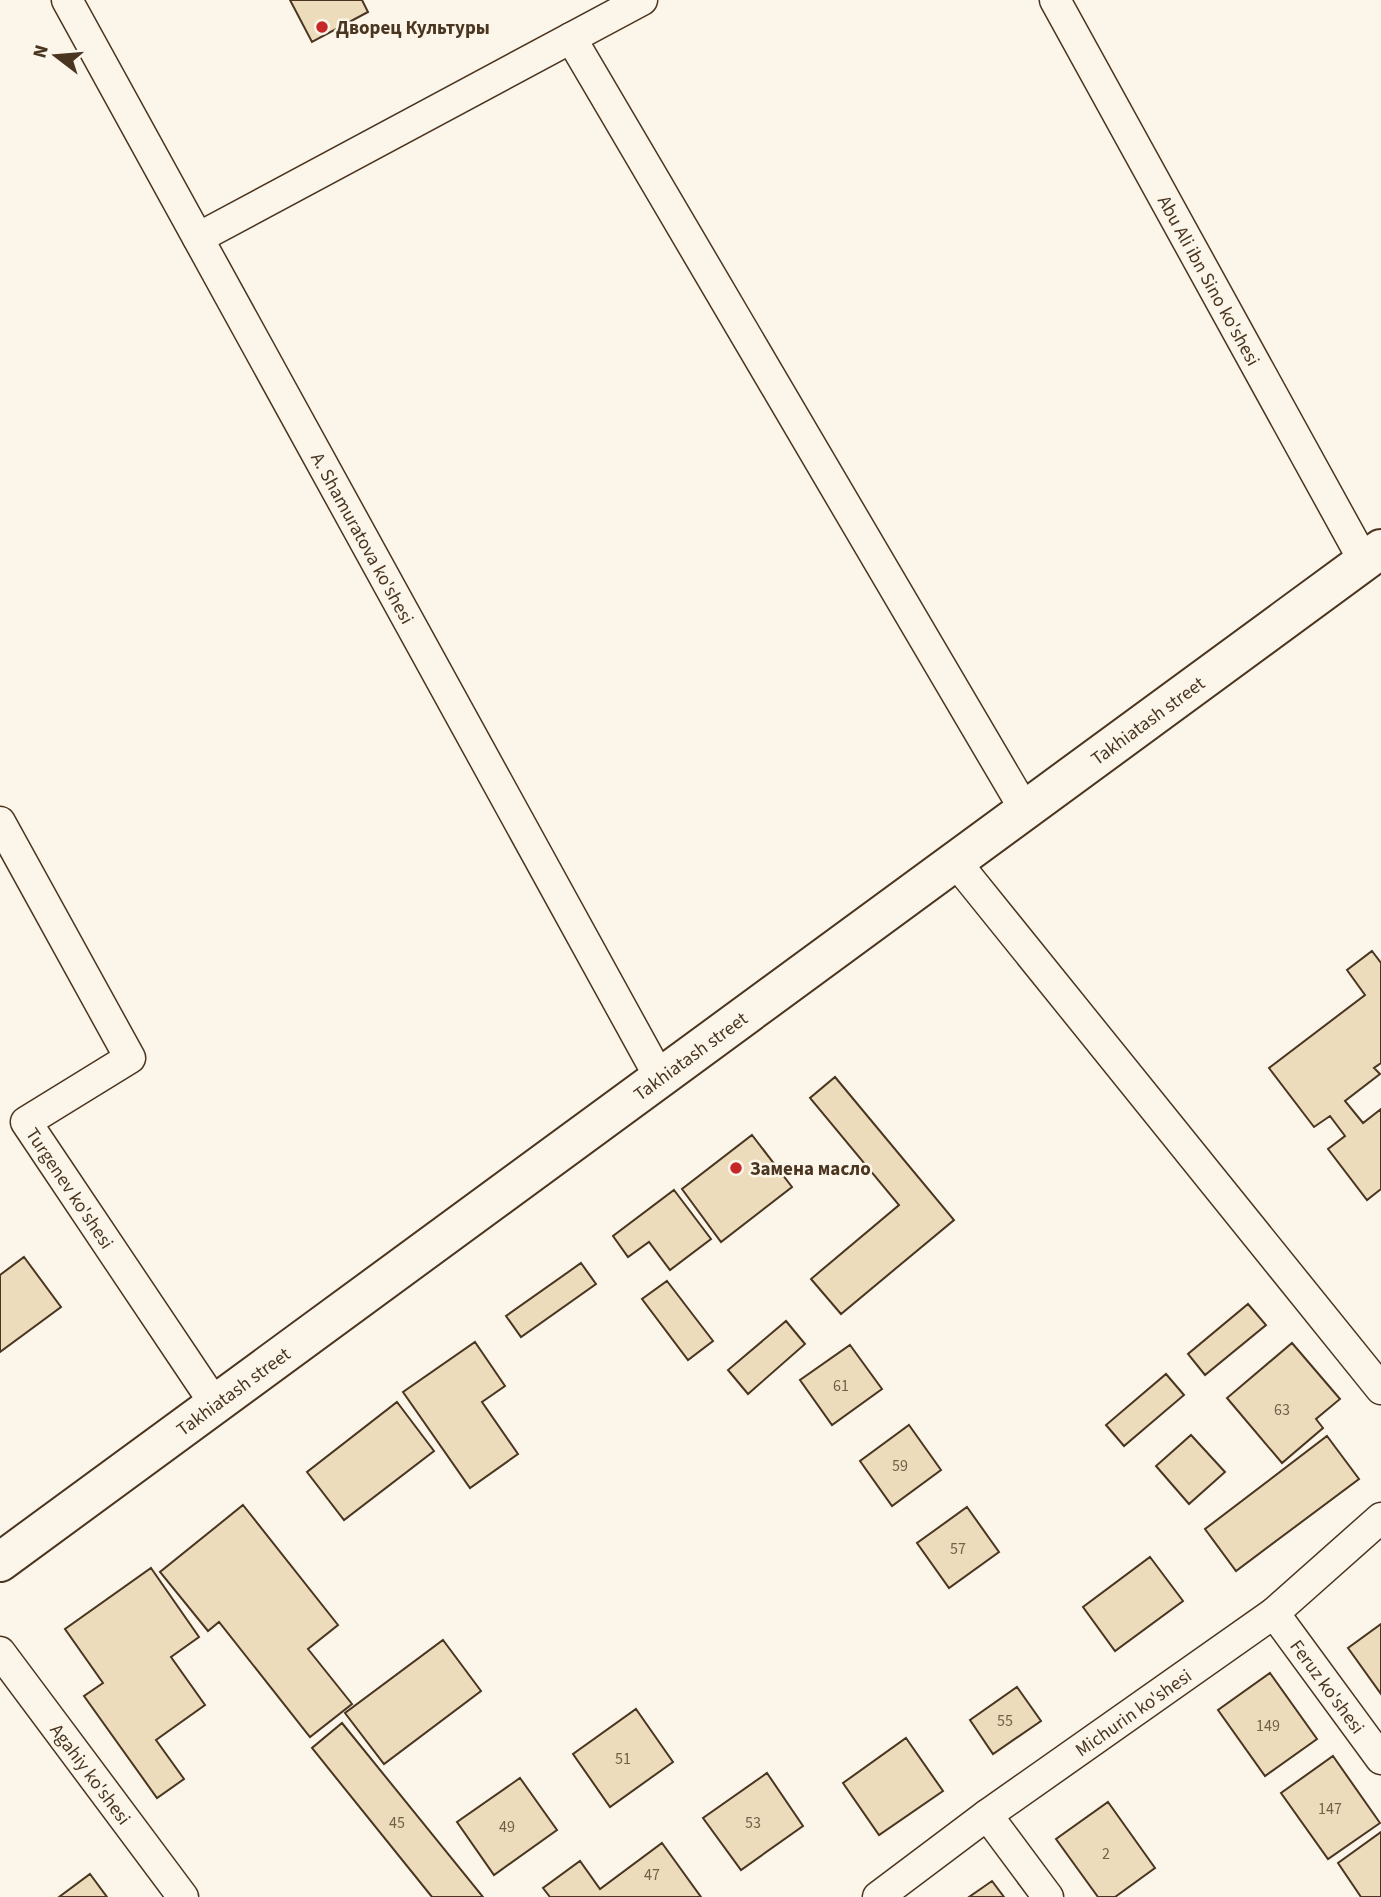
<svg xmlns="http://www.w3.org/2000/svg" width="1381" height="1897" viewBox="0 0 1381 1897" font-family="'Source Sans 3',sans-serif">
<rect width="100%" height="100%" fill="#fbf6e9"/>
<path fill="#ecdcbc" stroke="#4a3520" stroke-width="2" d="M290 0H362L368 12 312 42Z
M1372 951 1381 963V1063L1374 1068 1380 1074 1345 1101 1363 1123 1381 1109V1189L1367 1200 1328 1149 1345 1136 1330 1116 1314 1127 1269 1068 1365 995 1347 970Z
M835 1077 954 1220 841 1314 811 1279 899 1205 810 1098Z
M752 1135 792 1187 721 1242 682 1189Z
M674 1190 711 1239 670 1270 649 1242 628 1257 613 1236Z
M24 1257 61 1307 0 1352V1275Z
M581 1263 596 1284 521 1337 506 1316Z
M667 1281 713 1341 688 1360 642 1299Z
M1248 1304 1266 1325 1205 1375 1188 1354Z
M786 1321 805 1344 748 1394 728 1370Z
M475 1342 505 1386 482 1402 518 1454 470 1488 403 1392Z
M1292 1343 1340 1399 1316 1419 1323 1428 1282 1463 1227 1398Z
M850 1345 882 1389 832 1425 800 1380Z
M1166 1374 1184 1395 1124 1446 1106 1425Z
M397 1402 434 1451 344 1520 307 1472Z
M909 1425 941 1470 892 1506 860 1461Z
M1191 1435 1225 1472 1189 1504 1156 1466Z
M1327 1436 1359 1479 1236 1571 1205 1529Z
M243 1505 338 1625 308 1649 352 1704 310 1737 219 1622 208 1631 160 1572Z
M967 1507 999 1552 949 1588 917 1543Z
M1150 1557 1183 1601 1115 1651 1083 1607Z
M151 1568 199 1637 171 1657 205 1705 156 1740 184 1779 157 1798 84 1696 103 1683 65 1629Z
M1381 1624V1694L1348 1648Z
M443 1640 481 1691 384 1764 345 1713Z
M1270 1673 1317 1739 1265 1776 1218 1710Z
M1017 1687 1041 1721 993 1754 970 1720Z
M636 1709 673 1762 610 1807 573 1754Z
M342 1723 483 1897H432L312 1748Z
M906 1738 943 1791 879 1835 843 1783Z
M1333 1756 1380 1823 1328 1859 1281 1793Z
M767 1773 803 1826 741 1870 703 1818Z
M520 1778 557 1830 494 1875 457 1822Z
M1108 1802 1155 1868 1115 1897H1098L1056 1839Z
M1381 1832V1897H1361L1338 1863Z
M662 1843 701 1897H550L543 1888 580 1861 600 1889Z
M90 1874 107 1897H59Z
M992 1881 1004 1897H969Z"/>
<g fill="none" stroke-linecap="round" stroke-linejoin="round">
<defs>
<g id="street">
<path id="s1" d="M67 0 660 1078"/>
<path id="s2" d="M1055 0 1364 561"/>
<path d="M571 38 1025 810"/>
<path d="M198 238 642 0"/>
<path id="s3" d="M0 822 130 1058 26 1122 215 1404"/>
<path d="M955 861 1381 1389"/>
<path id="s4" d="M1274 1613 1381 1759"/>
<path id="s5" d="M0 1652 183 1897"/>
<path d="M987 1815 1048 1897"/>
<path id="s6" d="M878 1897 987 1815 1274 1613 1381 1518"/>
</g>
<g id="primary">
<path id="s7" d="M0 1562 1381 549"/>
</g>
</defs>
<use href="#street" stroke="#4a3520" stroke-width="33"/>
<use href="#primary" stroke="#4a3520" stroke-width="42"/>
<use href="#street" stroke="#fbf6e9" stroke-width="30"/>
<use href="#primary" stroke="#fbf6e9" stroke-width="38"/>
</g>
<g fill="#c62828" stroke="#fbf6e9" stroke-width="2.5">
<circle cx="322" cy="27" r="7"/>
<circle cx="736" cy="1168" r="7"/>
</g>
<g text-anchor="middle" stroke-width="5" stroke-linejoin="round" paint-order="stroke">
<g font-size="16" fill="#725f47">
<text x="841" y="1391">61</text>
<text x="1282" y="1415">63</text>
<text x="900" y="1471">59</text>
<text x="958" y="1554">57</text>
<text x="1005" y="1726">55</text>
<text x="1268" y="1731">149</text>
<text x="623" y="1764">51</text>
<text x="1330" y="1814">147</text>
<text x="397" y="1828">45</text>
<text x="753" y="1828">53</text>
<text x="507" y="1832">49</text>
<text x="1106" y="1859">2</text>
<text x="652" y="1880">47</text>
</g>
<g font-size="19" font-weight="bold" fill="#4a3520" stroke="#fbf6e9" text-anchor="start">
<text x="336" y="34">Дворец Культуры</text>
<text x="750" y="1175">Замена масло</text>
</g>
<g font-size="19" fill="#4a3520" stroke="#fbf6e9">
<text dy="7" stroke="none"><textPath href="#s2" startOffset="320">Abu Ali ibn Sino ko'shesi</textPath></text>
<text dy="7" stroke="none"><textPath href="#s1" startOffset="614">A. Shamuratova ko'shesi</textPath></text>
<text dy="7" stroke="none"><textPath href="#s7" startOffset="1423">Takhiatash street</textPath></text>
<text dy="7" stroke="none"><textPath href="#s7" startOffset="856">Takhiatash street</textPath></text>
<text dy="7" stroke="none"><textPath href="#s3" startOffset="471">Turgenev ko'shesi</textPath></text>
<text dy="7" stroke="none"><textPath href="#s7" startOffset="289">Takhiatash street</textPath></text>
<text dy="7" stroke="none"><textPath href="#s4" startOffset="91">Feruz ko'shesi</textPath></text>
<text dy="7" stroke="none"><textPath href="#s6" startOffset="315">Michurin ko'shesi</textPath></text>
<text dy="7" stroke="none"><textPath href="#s5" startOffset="152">Agahiy ko'shesi</textPath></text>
</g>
</g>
<g transform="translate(56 56) rotate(286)" stroke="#fbf6e9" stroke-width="5" paint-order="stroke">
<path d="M0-5L12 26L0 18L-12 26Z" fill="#4a3520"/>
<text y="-10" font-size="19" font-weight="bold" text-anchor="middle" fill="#4a3520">N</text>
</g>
</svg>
